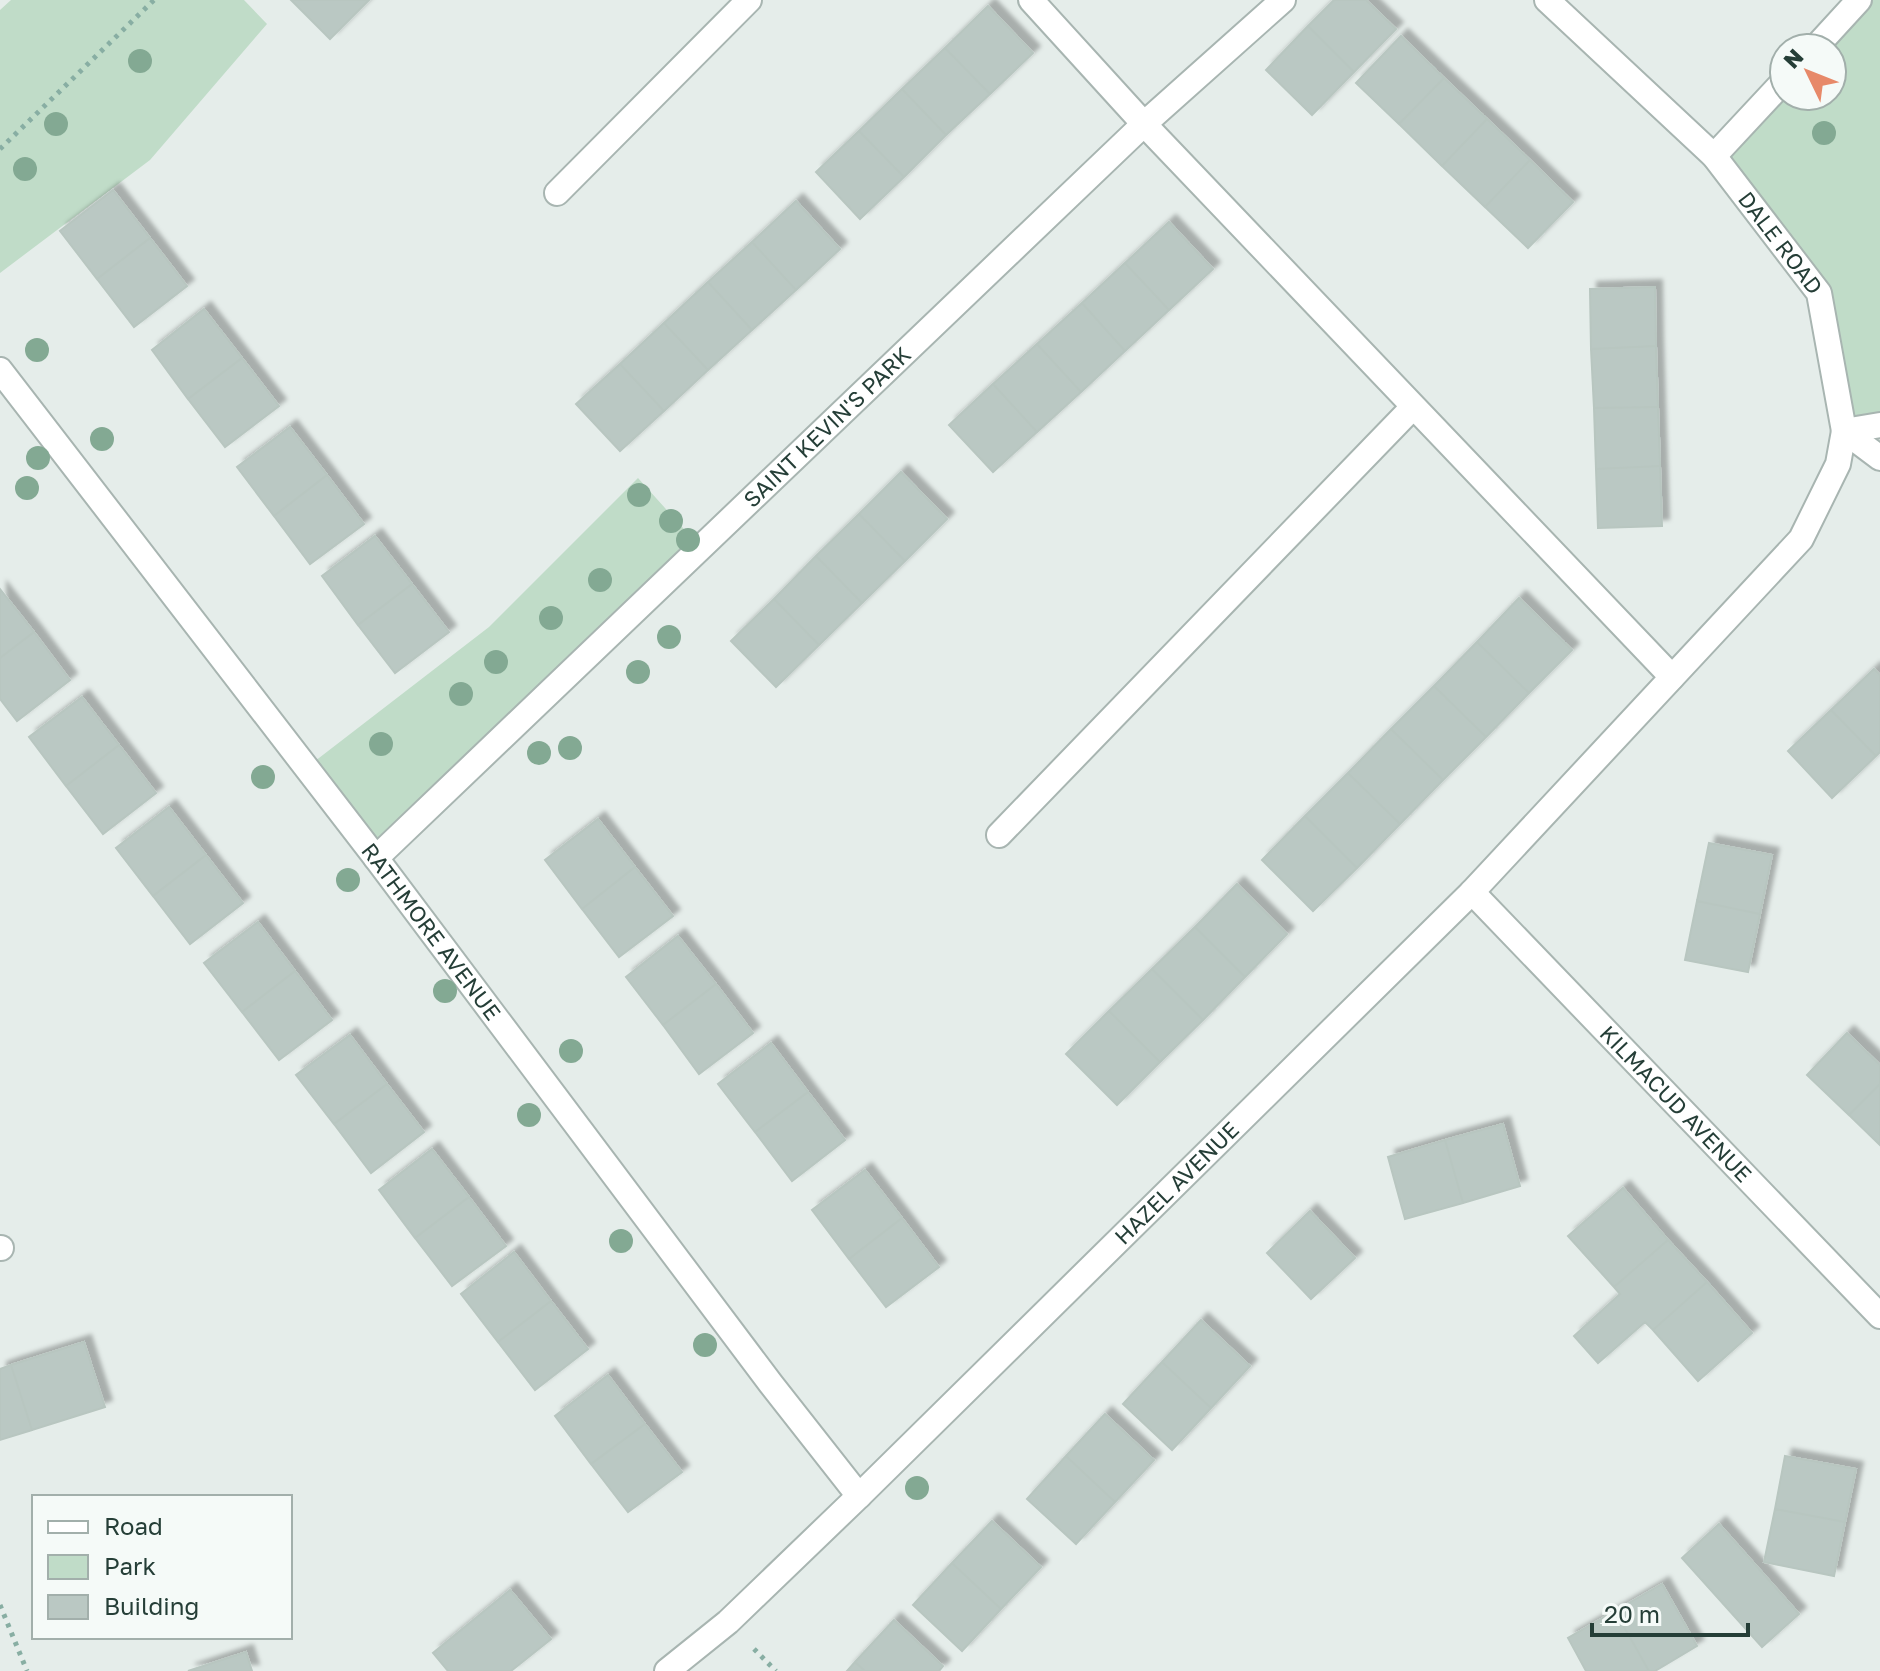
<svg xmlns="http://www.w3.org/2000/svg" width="1880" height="1671" viewBox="0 0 1880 1671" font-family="'Golos Text',sans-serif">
<defs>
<filter id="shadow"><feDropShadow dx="7" dy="-7" stdDeviation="2" flood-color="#0004"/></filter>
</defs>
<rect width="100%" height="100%" fill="#e5edea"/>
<path fill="#c0dcc8" d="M11 0H244L267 24 150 160 0 273V10Z
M1861 0H1880V424L1844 430 1819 292 1715 156 1784 96H1832V48H1816Z
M638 478 701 548 376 858 306 768 489 627Z"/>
<path fill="#bac8c3" stroke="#b8c6c0" stroke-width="2" filter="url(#shadow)" d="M291 0H369L330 39Z
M1334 0H1366L1396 29 1354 72 1308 26Z
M988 6 1033 53 990 94 945 48Z
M1308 26 1354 72 1312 115 1266 70Z
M1401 36 1444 78 1399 124 1356 83Z
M945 48 990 94 946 135 902 89Z
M1444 78 1487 119 1442 166 1399 124Z
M902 89 946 135 904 177 859 131Z
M1487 119 1530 160 1485 207 1442 166Z
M859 131 904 177 860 219 816 172Z
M1530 160 1573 202 1528 248 1485 207Z
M113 190 150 238 97 279 60 231Z
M796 201 840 249 796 290 752 242Z
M1169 222 1213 269 1169 310 1125 263Z
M150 238 187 286 134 327 97 279Z
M752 242 796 290 752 330 708 282Z
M1125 263 1169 310 1125 351 1082 303Z
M708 282 752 330 708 370 664 323Z
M1655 287 1656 346 1591 349 1590 289Z
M1082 303 1125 351 1081 392 1037 344Z
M204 309 242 358 188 399 152 350Z
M664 323 708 370 664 411 620 364Z
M1037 344 1081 392 1037 432 993 384Z
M1656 346 1658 407 1594 408 1591 349Z
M242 358 279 406 225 447 188 399Z
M620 364 664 411 620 451 576 404Z
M993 384 1037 432 993 472 949 425Z
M1658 407 1660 466 1596 469 1594 408Z
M290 427 327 475 274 516 237 467Z
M1660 466 1662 526 1598 528 1596 469Z
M901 472 947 519 905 561 859 514Z
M327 475 364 524 310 564 274 516Z
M859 514 905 561 862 603 816 556Z
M375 536 412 584 358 625 322 576Z
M816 556 862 603 819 645 774 599Z
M412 584 449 632 395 673 358 625Z
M0 589 34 632 0 658Z
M1519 598 1572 650 1529 693 1477 642Z
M774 599 819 645 776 687 731 641Z
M34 632 70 680 17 721 0 699V658Z
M1477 642 1529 693 1486 737 1434 686Z
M1874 669 1880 675V752L1876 756 1831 710Z
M1434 686 1486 737 1443 780 1391 729Z
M82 697 119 745 66 786 29 737Z
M1831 710 1876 756 1832 798 1788 751Z
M1391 729 1443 780 1400 824 1348 773Z
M119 745 156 793 103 834 66 786Z
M1348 773 1400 824 1357 868 1305 816Z
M169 807 206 855 153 896 116 848Z
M1305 816 1357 868 1313 911 1262 860Z
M598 819 635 867 582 909 545 860Z
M1709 843 1772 855 1760 914 1697 901Z
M206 855 243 903 190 944 153 896Z
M635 867 673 916 619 957 582 909Z
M1237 884 1287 934 1245 977 1195 927Z
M1697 901 1760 914 1748 972 1685 960Z
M258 922 295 971 242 1012 204 963Z
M1195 927 1245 977 1203 1020 1152 969Z
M678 936 716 984 663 1025 626 977Z
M1152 969 1203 1020 1160 1062 1109 1011Z
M295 971 332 1020 279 1060 242 1012Z
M716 984 753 1033 699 1074 663 1025Z
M1109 1011 1160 1062 1117 1105 1066 1054Z
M1847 1033 1880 1065V1084L1849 1115 1807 1075Z
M350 1035 387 1084 334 1124 296 1075Z
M771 1043 808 1092 755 1132 718 1084Z
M387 1084 424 1132 371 1173 334 1124Z
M1880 1084V1145L1849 1115Z
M808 1092 845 1140 792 1181 755 1132Z
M1503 1124 1520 1186 1463 1203 1445 1140Z
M1445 1140 1463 1203 1405 1219 1388 1157Z
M432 1149 469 1197 415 1238 379 1190Z
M865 1170 902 1218 849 1259 812 1210Z
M1623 1188 1668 1240 1614 1287 1568 1236Z
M469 1197 506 1246 452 1286 415 1238Z
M1310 1211 1355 1258 1311 1299 1267 1253Z
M902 1218 939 1267 886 1307 849 1259Z
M1668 1240 1707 1282 1653 1330 1645 1322 1598 1363 1574 1336 1620 1294 1614 1287Z
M514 1252 551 1301 498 1342 461 1294Z
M1707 1282 1752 1333 1698 1381 1653 1330Z
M551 1301 588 1349 535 1390 498 1342Z
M1201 1320 1250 1366 1211 1408 1162 1362Z
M84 1342 105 1407 32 1430 11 1365Z
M1162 1362 1211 1408 1172 1450 1123 1404Z
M11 1365 32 1430 0 1440V1369Z
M608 1375 645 1424 591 1464 555 1416Z
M1105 1414 1154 1460 1115 1502 1066 1456Z
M645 1424 682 1472 628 1512 591 1464Z
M1066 1456 1115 1502 1076 1544 1027 1499Z
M1785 1456 1856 1469 1845 1522 1775 1509Z
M1775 1509 1845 1522 1834 1576 1764 1562Z
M992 1521 1041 1567 1001 1609 952 1563Z
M1719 1524 1799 1614 1762 1647 1682 1558Z
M952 1563 1001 1609 962 1651 913 1605Z
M1662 1584 1697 1646 1655 1671H1649L1615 1611Z
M510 1590 551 1639 511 1671H448L433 1653Z
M1615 1611 1649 1671H1586L1568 1638Z
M894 1620 943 1666 939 1671H865L855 1662Z
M246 1652 252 1671H188Z
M855 1662 865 1671H847Z"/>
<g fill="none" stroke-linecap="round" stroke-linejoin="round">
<defs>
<path id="lane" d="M1031 0 1144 124 1672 677
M557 193 749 0
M1844 431 1880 458
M999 835 1413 407"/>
<g id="street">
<path id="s1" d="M1547 0 1714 156 1819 293 1844 431"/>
<path d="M1815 48 1859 0"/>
<path d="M1714 156 1784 81"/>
<path id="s2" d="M0 370 376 858 771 1384 859 1496"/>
<path id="s3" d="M376 858 1144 124 1283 0"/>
<path id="s4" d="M1472 892 1880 1316"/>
<path d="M0 1248H1"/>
<path id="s5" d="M667 1671 728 1622 859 1496 1472 892 1801 539 1838 464 1844 431 1880 425"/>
</g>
</defs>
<use href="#lane" stroke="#a8b5b1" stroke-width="28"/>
<use href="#street" stroke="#a8b5b1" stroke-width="28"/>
<path stroke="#88aea3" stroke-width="5" stroke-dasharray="4 6" stroke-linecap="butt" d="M0 149 154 0
M0 1605 27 1671
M754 1649 776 1671"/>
<use href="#lane" stroke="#fff" stroke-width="24"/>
<use href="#street" stroke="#fff" stroke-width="24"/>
</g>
<g fill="#83a993">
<circle cx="140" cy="61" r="12"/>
<circle cx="56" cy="124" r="12"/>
<circle cx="1824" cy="133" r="12"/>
<circle cx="25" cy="169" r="12"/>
<circle cx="37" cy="350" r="12"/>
<circle cx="102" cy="439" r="12"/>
<circle cx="38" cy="458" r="12"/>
<circle cx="27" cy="488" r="12"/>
<circle cx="639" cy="495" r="12"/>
<circle cx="671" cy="521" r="12"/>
<circle cx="688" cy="540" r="12"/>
<circle cx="600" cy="580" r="12"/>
<circle cx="551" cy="618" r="12"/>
<circle cx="669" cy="637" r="12"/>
<circle cx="496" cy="662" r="12"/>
<circle cx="638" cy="672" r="12"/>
<circle cx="461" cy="694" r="12"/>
<circle cx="381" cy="744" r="12"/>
<circle cx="570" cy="748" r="12"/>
<circle cx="539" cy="753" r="12"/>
<circle cx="263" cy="777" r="12"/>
<circle cx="348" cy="880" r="12"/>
<circle cx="445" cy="991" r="12"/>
<circle cx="571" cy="1051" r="12"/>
<circle cx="529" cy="1115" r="12"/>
<circle cx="621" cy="1241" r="12"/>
<circle cx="705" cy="1345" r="12"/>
<circle cx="917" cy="1488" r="12"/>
</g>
<g text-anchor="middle" stroke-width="6" stroke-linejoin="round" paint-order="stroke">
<g font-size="22" fill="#253e37" stroke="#f5faf8">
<text dy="8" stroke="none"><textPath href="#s1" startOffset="338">DALE ROAD</textPath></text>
<text dy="8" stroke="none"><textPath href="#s3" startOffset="624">SAINT KEVIN'S PARK</textPath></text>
<text dy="8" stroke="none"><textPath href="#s2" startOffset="708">RATHMORE AVENUE</textPath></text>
<text dy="8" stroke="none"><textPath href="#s4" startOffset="294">KILMACUD AVENUE</textPath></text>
<text dy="8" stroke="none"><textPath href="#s5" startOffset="706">HAZEL AVENUE</textPath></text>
</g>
</g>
<rect x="32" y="1495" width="260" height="144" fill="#f5faf8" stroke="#a2afab" stroke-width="2"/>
<rect x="48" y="1521" width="40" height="12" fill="#ffffff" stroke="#a2afab" stroke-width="2"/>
<text x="104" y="1535" font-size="24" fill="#253e37">Road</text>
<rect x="48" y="1555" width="40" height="24" fill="#c0dcc8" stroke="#a2afab" stroke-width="2"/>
<text x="104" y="1575" font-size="24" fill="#253e37">Park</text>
<rect x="48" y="1595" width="40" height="24" fill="#bac8c3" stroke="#a2afab" stroke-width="2"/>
<text x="104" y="1615" font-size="24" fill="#253e37">Building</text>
<g transform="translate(1808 72) rotate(313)"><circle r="38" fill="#f5faf8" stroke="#a2afab" stroke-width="2"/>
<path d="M0-6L14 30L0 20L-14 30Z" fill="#e78969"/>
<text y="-12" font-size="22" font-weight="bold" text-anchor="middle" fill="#253e37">N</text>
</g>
<path d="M1592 1623v12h156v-12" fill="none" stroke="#253e37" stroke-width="4"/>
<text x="1604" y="1623" font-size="24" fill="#253e37" stroke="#f5faf8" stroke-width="6" paint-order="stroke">20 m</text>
</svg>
